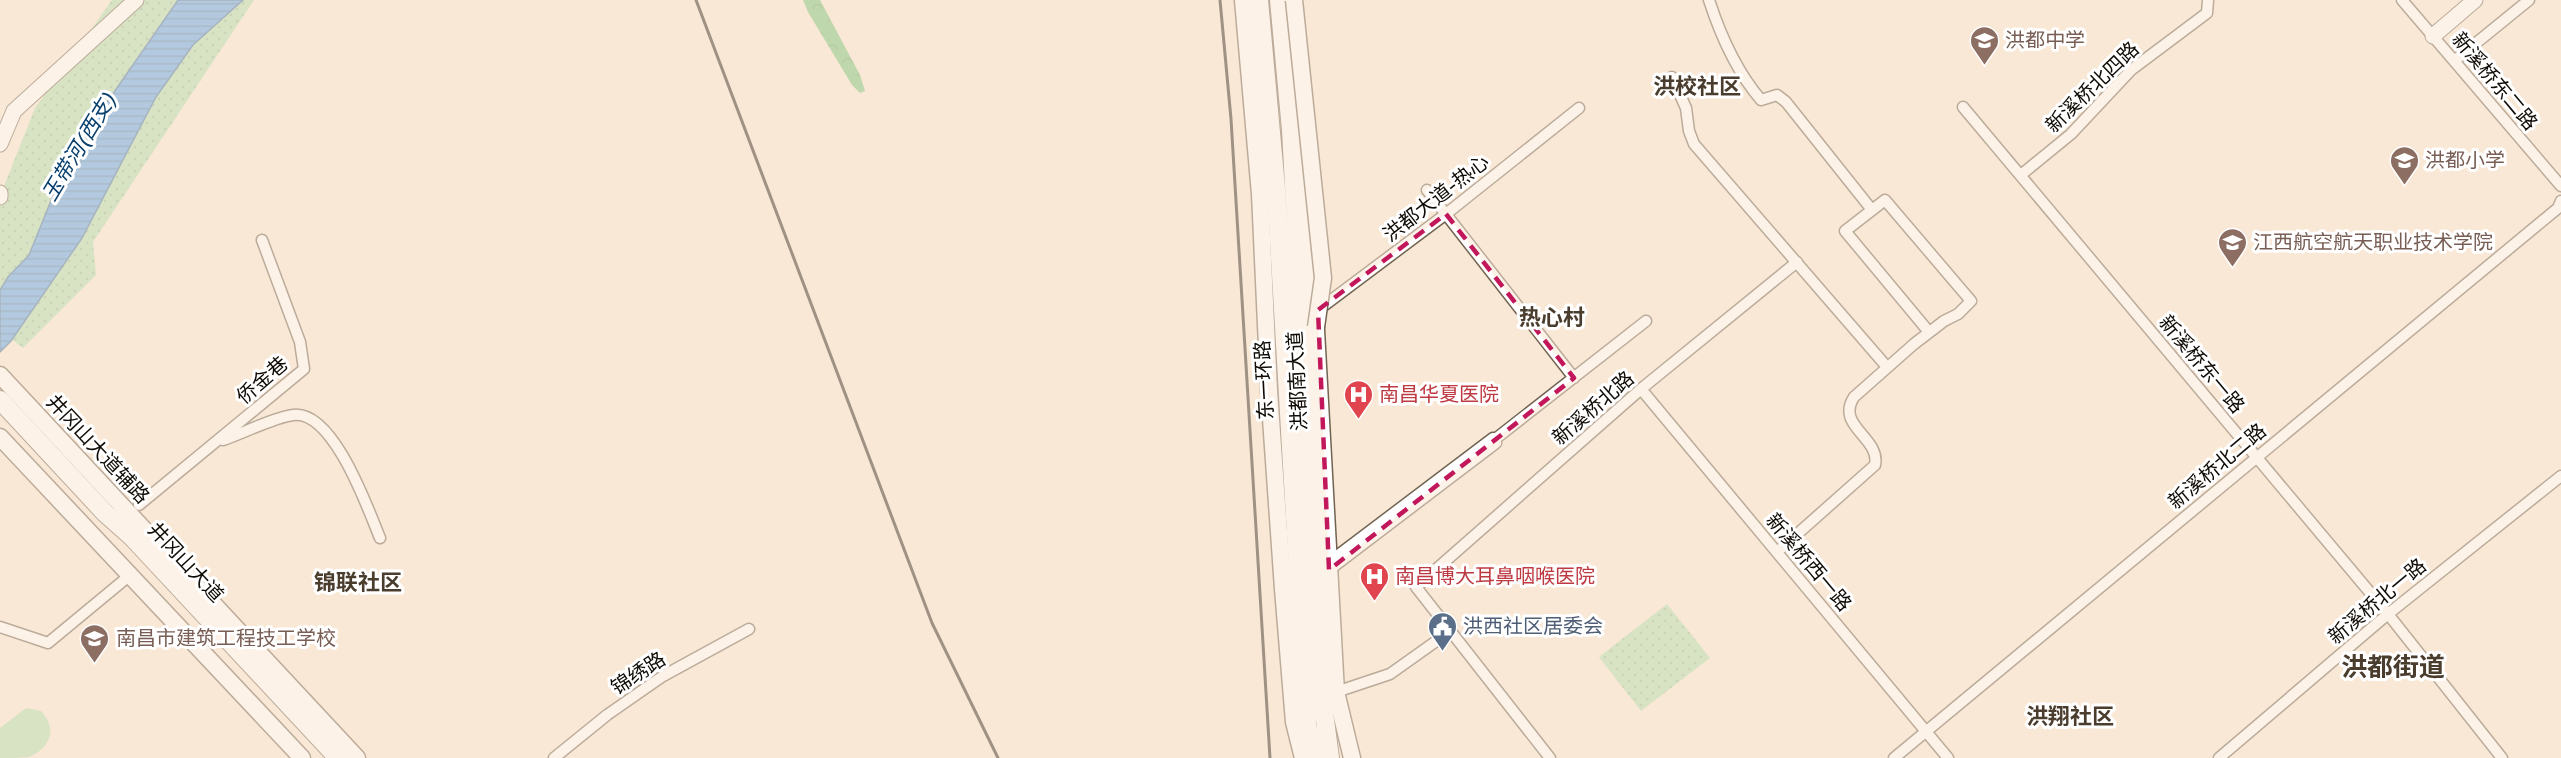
<svg xmlns="http://www.w3.org/2000/svg" width="2561" height="758" viewBox="0 0 2561 758" font-family="'Golos Text','Noto Sans SC',sans-serif">
<defs>
<pattern id="forest-crowns" width="20" height="18" patternUnits="userSpaceOnUse" patternTransform="scale(1.5)"><rect width="20" height="18" fill="#79c37a"/><path d="M2 6a3 3 0 1 1 6 0M12 15a3 3 0 1 1 6 0" fill="none" stroke="#68a668"/></pattern>
<pattern id="park-dots" width="8" height="8" patternUnits="userSpaceOnUse" patternTransform="scale(1.5)"><rect width="8" height="8" fill="#b0deb0"/><path d="M2 2h.1M6 6h.1" fill="none" stroke="#96bd96" stroke-width="1.8" stroke-linecap="round"/></pattern>
<pattern id="water-rules" width="6" height="5" patternUnits="userSpaceOnUse" patternTransform="scale(1.5)"><rect width="6" height="5" fill="#5ba4eb"/><path d="M0 2.5h6" fill="none" stroke="#4a84bc"/></pattern>
</defs>
<rect width="100%" height="100%" fill="#f9e8d5"/>
<path fill="#b0deb0" d="M26 708 41 711C58 729 50 748 29 757 22 758 8 758 0 758V728Z"/>
<path fill="url(#forest-crowns)" d="M803 0H820L860 75 865 91 860 93 852 85 808 12Z"/>
<path fill="url(#park-dots)" d="M112 0H254L93 242 96 275 23 348 0 330V196L35 108Z
M1667 604 1710 658 1641 711 1599 657Z"/>
<path fill="url(#water-rules)" stroke="#4476a6" stroke-width="1.5" d="M178 0H243L193 45 156 97 82 238 11 341 0 352V290L8 277 29 255 65 166 78 144Z"/>
<g fill="none" stroke-linecap="round" stroke-linejoin="round">
<defs>
<path id="street" d="M1709 0C1721 37 1736 71 1761 100L1777 95 1786 102 1872 210
M2402 0 2561 186
M2454 61 2529 0
M1672 77 1686 108 1689 131 1694 144 1887 367
M1963 107 2388 614 2502 758
M2022 174 2071 134 2131 70 2207 13 2208 0
M1427 190 1574 378
M1318 310 1446 214 1579 108
M1641 389 1948 758
M223 440C241 434 275 417 293 415 333 409 368 509 380 538
M1494 440 1646 321
M139 505 304 369 300 342 262 240
M1777 552 1875 465C1881 438 1835 426 1854 397L1914 344 1944 321 1958 314 1971 301 1885 200 1845 231 1929 332
M1329 562 1493 438 1496 443 1329 570
M0 627 48 643 129 576
M1336 692 1390 674 1449 632
M554 758 607 715 663 676 749 629
M1550 758 1416 587 1641 389 1797 262
M1894 758 2558 208 2561 201
M2219 758 2388 614 2561 476"/>
<path id="secondary" d="M2433 36 2475 0
M0 144 14 111 136 0
M0 193V197"/>
<path id="primary" d="M1243 0 1260 194 1269 390 1283 589 1294 722 1303 758
M1301 153 1316 330 1336 692 1352 758
M0 375 357 758
M0 437 302 758"/>
<path id="highway" d="M1259 0 1276 188 1307 724 1313 758
M1279 0 1291 130 1322 697 1330 758
M0 400 105 513 132 537 338 758"/>
</defs>
<use href="#street" stroke="#716352" stroke-width="13"/>
<use href="#secondary" stroke="#716352" stroke-width="17"/>
<use href="#primary" stroke="#716352" stroke-width="19"/>
<use href="#highway" stroke="#716352" stroke-width="20"/>
<use href="#street" stroke="#fff" stroke-width="10"/>
<use href="#secondary" stroke="#fff" stroke-width="15"/>
<use href="#primary" stroke="#fff" stroke-width="16"/>
<use href="#highway" stroke="#fff" stroke-width="18"/>
<path stroke="#312a22" stroke-width="3" d="M696 0 932 623 998 758
M1220 0 1231 119 1270 758"/>
<defs>
<path id="primary-bridge" d="M1294 0 1323 278 1316 327"/>
</defs>
<use href="#primary-bridge" stroke="#716352" stroke-width="19" stroke-linecap="butt"/>
<use href="#primary-bridge" stroke="#fff" stroke-width="16"/>
</g>
<path d="M0 0H2561V758H0ZM1446 214 1574 378 1329 570 1318 310Z" fill="#f9e8d5" fill-opacity=".55" fill-rule="evenodd"/>
<path fill="none" stroke="#c2185b" stroke-width="4.5" stroke-dasharray="12 8" stroke-linejoin="round" d="M1446 214 1574 378 1329 570 1318 310Z"/>
<defs>
<symbol id="school-pin" viewBox="-11 -11 22 30"><path d="M0 17L-7.5 6A9.5 9.5 0 1 1 7.5 6Z" fill="#8d6e63" stroke="#fff"/><path d="M0-5L7-2L0 1L-7-2ZM-4 1L0 2.5L4 1V4Q0 6-4 4Z" fill="#fff"/></symbol>
<symbol id="hospital-pin" viewBox="-11 -11 22 30"><path d="M0 17L-7.5 6A9.5 9.5 0 1 1 7.5 6Z" fill="#e0444e" stroke="#fff"/><path d="M-5-5h3v3.5h4V-5h3V5h-3V1.5h-4V5h-3Z" fill="#fff"/></symbol>
<symbol id="civic-pin" viewBox="-11 -11 22 30"><path d="M0 17L-7.5 6A9.5 9.5 0 1 1 7.5 6Z" fill="#5c6f8a" stroke="#fff"/><path d="M-.6-6.5H3V-4.5H.6V-3L4-1V1h2V6H-6V1h2V-1L-.6-3ZM-1.2 2.5V6h2.4V2.5Z" fill="#fff"/></symbol>
</defs>
<g fill-rule="evenodd">
<use href="#school-pin" x="1968" y="24" width="33" height="45"/>
<use href="#school-pin" x="2388" y="144" width="33" height="45"/>
<use href="#school-pin" x="2216" y="226" width="33" height="45"/>
<use href="#hospital-pin" x="1342" y="378" width="33" height="45"/>
<use href="#hospital-pin" x="1358" y="560" width="33" height="45"/>
<use href="#civic-pin" x="1426" y="610" width="33" height="45"/>
<use href="#school-pin" x="78" y="622" width="33" height="45"/>
</g>
<g text-anchor="middle" stroke-width="6" stroke-linejoin="round" paint-order="stroke">
<g font-size="20" fill="#785e54" stroke="#fff" text-anchor="start">
<text x="2005" y="47">洪都中学</text>
<text x="2425" y="167">洪都小学</text>
<text x="2253" y="249">江西航空航天职业技术学院</text>
<text x="116" y="645">南昌市建筑工程技工学校</text>
</g>
<g font-size="20" fill="#100b05" stroke="#fff">
<text transform="translate(2495 81) rotate(50)" y="7">新溪桥东二路</text>
<text transform="translate(2092 87) rotate(-44)" y="7">新溪桥北四路</text>
<text transform="translate(1436 198) rotate(-38)" y="7">洪都大道-热心</text>
<text transform="translate(2202 364) rotate(50)" y="7">新溪桥东一路</text>
<text transform="translate(262 380) rotate(-41)" y="7">侨金巷</text>
<text transform="translate(1264 380) rotate(-93)" y="7">东一环路</text>
<text transform="translate(1297 381) rotate(-93)" y="7">洪都南大道</text>
<text transform="translate(1593 408) rotate(-41)" y="7">新溪桥北路</text>
<text transform="translate(98 449) rotate(47)" y="7">井冈山大道辅路</text>
<text transform="translate(2217 466) rotate(-40)" y="7">新溪桥北二路</text>
<text transform="translate(186 562) rotate(47)" y="7">井冈山大道</text>
<text transform="translate(1809 562) rotate(50)" y="7">新溪桥西一路</text>
<text transform="translate(2377 601) rotate(-40)" y="7">新溪桥北一路</text>
<text transform="translate(638 673) rotate(-33)" y="7">锦绣路</text>
</g>
<g font-size="20" fill="#be3a42" stroke="#fff" text-anchor="start">
<text x="1379" y="401">南昌华夏医院</text>
<text x="1395" y="583">南昌博大耳鼻咽喉医院</text>
</g>
<g font-size="20" fill="#4e5e75" stroke="#fff" text-anchor="start">
<text x="1463" y="633">洪西社区居委会</text>
</g>
<g font-size="21" font-style="italic" fill="#09406e" stroke="#fff">
<text transform="translate(79 147) rotate(-59)" y="7">玉带河(西支)</text>
</g>
<g font-size="22" font-weight="bold" fill="#4a3d2d" stroke="#fff">
<text x="1697" y="94">洪校社区</text>
<text x="1552" y="325">热心村</text>
<text x="358" y="590">锦联社区</text>
<text x="2070" y="724">洪翔社区</text>
</g>
<g font-size="26" font-weight="bold" fill="#4a3d2d" stroke="#fff">
<text x="2393" y="676">洪都街道</text>
</g>
</g>
</svg>
